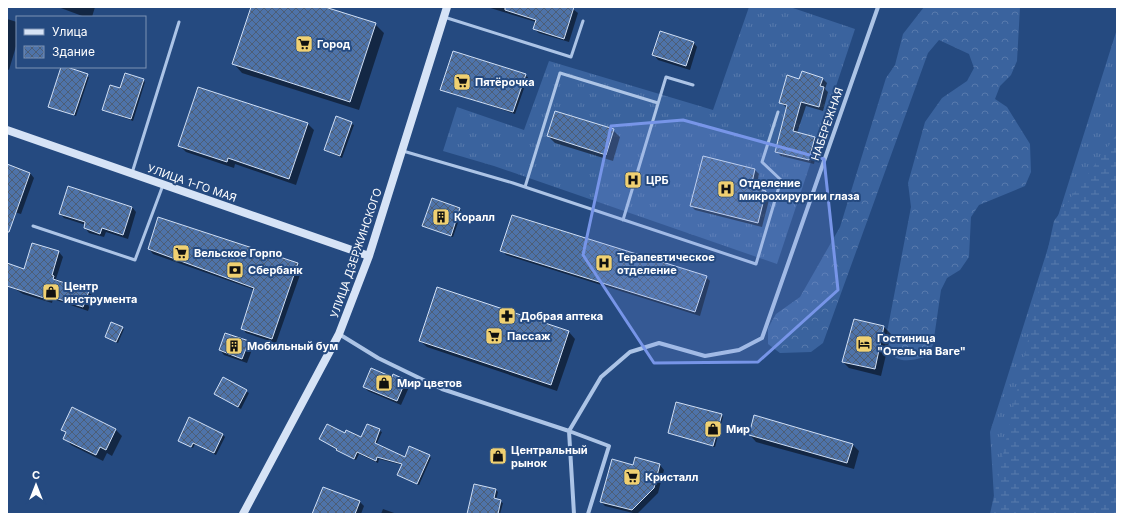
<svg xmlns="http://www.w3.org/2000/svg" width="1124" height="521" viewBox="0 0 1124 521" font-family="Inter,sans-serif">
<defs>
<pattern id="grass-tufts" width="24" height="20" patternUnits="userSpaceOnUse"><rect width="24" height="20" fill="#3a639e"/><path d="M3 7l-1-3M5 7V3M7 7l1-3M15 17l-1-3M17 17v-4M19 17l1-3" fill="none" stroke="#587aad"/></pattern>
<pattern id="forest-crowns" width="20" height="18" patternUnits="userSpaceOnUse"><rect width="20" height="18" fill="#3a639e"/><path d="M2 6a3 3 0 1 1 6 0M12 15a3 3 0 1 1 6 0" fill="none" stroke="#587aad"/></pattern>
<pattern id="wetland-marsh" width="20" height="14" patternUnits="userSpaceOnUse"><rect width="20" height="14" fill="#3a639e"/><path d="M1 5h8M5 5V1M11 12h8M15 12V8" fill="none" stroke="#587aad"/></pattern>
<pattern id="building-cross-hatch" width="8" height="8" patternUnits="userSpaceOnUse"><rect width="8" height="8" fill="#4e73a9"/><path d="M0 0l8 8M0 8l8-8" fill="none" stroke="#4d5e76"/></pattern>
</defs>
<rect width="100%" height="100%" fill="#254a80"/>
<path fill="url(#grass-tufts)" d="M749 7H790L855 29 777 264 494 166 443 151 457 107 524 130 549 61 713 110Z
M1117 29V514H995L990 432Z"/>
<path fill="url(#forest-crowns)" d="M924 7H1020L1017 61 1011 75 1000 86 995 99 1007 107 1030 144 1031 172 1025 186 979 205 971 217 969 257 960 270 947 278 941 290 933 345 925 357C906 362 898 363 884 348L911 207 908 183 925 122 942 98 967 81 974 68 969 54 939 40 928 53 823 343 811 352 780 353 768 344V328L776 314 800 297 840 227 886 78 895 65 903 34Z"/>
<path fill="url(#wetland-marsh)" d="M1117 134V514H990L1054 221Z"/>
<path fill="#0007" d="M58 7H95L92 17H85Z
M252 7H322L375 24 384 33 359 110 242 73 234 64Z
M487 7H567L573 9 578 13 569 42 539 33 534 29 536 22Z
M7 19 17 22V43L9 70 7 69Z
M693 42 697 47 690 70 658 60 654 55Z
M453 52 528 77 515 114 441 89Z
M62 67 89 77 76 116 49 106Z
M822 78 827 83 825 89 828 92 823 111 806 106 797 133 815 138 819 142 814 164 781 156 776 151 787 108 780 102 800 80Z
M143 80 145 82 133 121 103 110 121 90Z
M337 118 354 125 342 158 325 150Z
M308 124 314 130 296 185 235 164 234 168 186 152 179 145Z
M613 130 620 137 613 161 555 143 548 136Z
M703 157 755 170 759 174 756 189 766 192 770 196 762 227 695 210 691 206Z
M7 165 30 173 34 178 21 214 7 210Z
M68 188 132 207 136 212 128 239 106 232 104 237 89 233 85 228 86 225 64 218 60 214Z
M432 199 462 211 453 237 423 226Z
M33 244 59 252 63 257 56 279 88 292 93 296 88 311 53 299 52 303 23 294 7 284V264L24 270Z
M149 249 297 264 302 269 276 343 246 333 242 328 255 290 153 254Z
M502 250 706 277 710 281 700 316 506 255Z
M855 320 884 327 891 334 881 376 849 368 843 362Z
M122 328 124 329 118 343 106 337Z
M569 332 575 339 557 391 427 347 420 341Z
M248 342 253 347 247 363 224 355 220 350Z
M223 378 249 393 241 409 217 395Z
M393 379 405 381 410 385 401 405 368 391 364 387Z
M721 415 723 417 715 447 669 433Z
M368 425 382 432 376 445 405 458 429 456 431 458 419 485 398 475 402 465 379 459 378 463 359 454 356 460 322 440 345 434 362 438Z
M62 429H115L122 436 112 456 107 453 103 461 71 445 65 438 67 434Z
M223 435 225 437 216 455 195 444 193 448 181 442Z
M750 435 852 444 859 451 854 469 756 442Z
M660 465 664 470 658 493 637 514 605 506 601 502 634 467Z
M323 488 360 502 364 506 361 514H315Z
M496 490 498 492 496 500 503 503 500 514H468Z
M383 509 397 514H381Z"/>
<path fill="url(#building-cross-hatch)" stroke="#d0dff5" d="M251 7H325L376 23 350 102 232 64Z
M505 7H574L564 39 533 29 536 20 505 10Z
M660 31 694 42 686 66 652 55Z
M453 51 526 74 513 112 440 90Z
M61 67H67L88 74 74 115 48 107Z
M802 71 823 78 820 86 824 87 819 107 801 102 793 131 815 137 809 160 775 152 787 105 779 103 787 75 799 79Z
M125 73 144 79 131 119 102 110 110 85 120 88Z
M198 87 308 123 289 179 228 158 227 162 178 146Z
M555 111 614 129 606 155 547 136Z
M336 116 352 122 340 156 324 150Z
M703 156 755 169 751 187 766 191 758 223 690 206Z
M7 164 30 173 9 232H7Z
M68 186 132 207 123 235 102 228 100 234 84 228 85 222 59 214Z
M432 198 460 208 451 236 422 226Z
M512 215 707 276 695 312 500 251Z
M158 217 298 263 272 339 241 329 254 288 148 249Z
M32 243 59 251 52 275 54 276 53 279 89 291 83 307 49 296 47 299 7 286V263L24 269Z
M437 287 569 331 551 385 419 341Z
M854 319 884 326 875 369 842 362Z
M111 322 123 327 116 342 105 337Z
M225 333 249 341 242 359 219 350Z
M371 368 392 377 393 374 406 380 397 401 363 387Z
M223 377 247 390 238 407 214 394Z
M676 402 722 414 713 446 668 433Z
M72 407 116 429 106 450 100 447 96 455 63 439 66 432 61 430Z
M754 415 853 444 847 463 749 435Z
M189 417 223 434 214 453 193 443 191 447 178 441Z
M327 424 345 433 346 430 361 437 367 424 380 429 375 443 405 457 409 446 430 455 417 484 397 475 402 464 377 457 376 461 357 452 354 459 336 450 337 449 319 439Z
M635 457 660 464 654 488 632 510 600 502 612 459 633 465Z
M474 484 496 489 494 498 501 500 498 514H467Z
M323 487 360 501 355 514H312Z"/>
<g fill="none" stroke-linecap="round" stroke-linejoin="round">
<path stroke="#acc4e6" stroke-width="3" d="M444 17 571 57 583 21
M403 151 513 183 756 264 781 180 762 162 778 112
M132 173 179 22
M525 187 560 73 658 103
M623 220 666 77 693 85
M33 226 135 260 163 185"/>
<path stroke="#acc4e6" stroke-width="4" d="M339 334 378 358 442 389 569 431 574 514
M588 514 609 446 569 431 601 377 630 352 659 343 705 356 739 350 762 338 878 7"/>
<path stroke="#d6e3f6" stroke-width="8" d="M7 130 369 256
M243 514 339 334 369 256 447 7"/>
</g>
<path fill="#7795e8" fill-opacity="0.2" stroke="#7795e8" stroke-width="3" stroke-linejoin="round" d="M683 120 824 159 838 290 758 362 654 363 583 255 611 126Z"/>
<defs>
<symbol id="supermarket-square" viewBox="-11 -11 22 22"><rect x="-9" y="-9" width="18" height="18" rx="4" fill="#f0d071" stroke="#254a80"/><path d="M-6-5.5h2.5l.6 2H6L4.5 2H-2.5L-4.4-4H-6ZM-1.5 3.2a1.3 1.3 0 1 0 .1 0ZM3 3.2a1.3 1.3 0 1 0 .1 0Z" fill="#111"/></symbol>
<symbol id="hospital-square" viewBox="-11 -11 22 22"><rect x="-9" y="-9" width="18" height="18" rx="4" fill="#f0d071" stroke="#254a80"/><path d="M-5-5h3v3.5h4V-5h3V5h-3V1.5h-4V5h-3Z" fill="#111"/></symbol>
<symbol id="building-square" viewBox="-11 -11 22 22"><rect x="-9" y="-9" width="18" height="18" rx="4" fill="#f0d071" stroke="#254a80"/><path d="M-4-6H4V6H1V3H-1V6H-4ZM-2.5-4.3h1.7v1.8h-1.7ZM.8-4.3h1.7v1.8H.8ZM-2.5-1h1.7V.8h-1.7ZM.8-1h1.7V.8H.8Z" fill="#111"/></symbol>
<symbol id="bank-square" viewBox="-11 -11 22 22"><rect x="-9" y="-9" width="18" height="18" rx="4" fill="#f0d071" stroke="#254a80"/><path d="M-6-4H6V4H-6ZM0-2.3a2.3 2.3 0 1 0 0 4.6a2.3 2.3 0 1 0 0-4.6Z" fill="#111"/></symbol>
<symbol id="shop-square" viewBox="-11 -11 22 22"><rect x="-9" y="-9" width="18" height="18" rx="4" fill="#f0d071" stroke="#254a80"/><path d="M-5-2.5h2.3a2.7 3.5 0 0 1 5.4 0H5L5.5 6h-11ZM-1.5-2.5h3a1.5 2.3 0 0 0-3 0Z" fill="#111"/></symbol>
<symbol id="pharmacy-square" viewBox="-11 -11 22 22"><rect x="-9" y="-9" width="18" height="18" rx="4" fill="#f0d071" stroke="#254a80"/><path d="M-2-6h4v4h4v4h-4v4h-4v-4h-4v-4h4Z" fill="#111"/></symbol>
<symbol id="hotel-square" viewBox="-11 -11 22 22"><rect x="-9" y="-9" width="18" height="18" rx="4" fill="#f0d071" stroke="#254a80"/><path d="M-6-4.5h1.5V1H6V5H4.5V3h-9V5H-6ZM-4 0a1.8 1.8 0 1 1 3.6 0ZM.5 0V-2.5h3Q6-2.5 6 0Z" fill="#111"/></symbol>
</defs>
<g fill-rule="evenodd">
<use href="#supermarket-square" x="294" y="34" width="20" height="20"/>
<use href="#supermarket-square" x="452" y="72" width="20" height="20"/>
<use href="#hospital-square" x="623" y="170" width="20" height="20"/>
<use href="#hospital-square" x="716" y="179" width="20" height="20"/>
<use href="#building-square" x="431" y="207" width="20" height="20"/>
<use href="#supermarket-square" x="171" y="243" width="20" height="20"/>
<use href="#hospital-square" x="594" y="253" width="20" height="20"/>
<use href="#bank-square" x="225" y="260" width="20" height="20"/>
<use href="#shop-square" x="41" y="282" width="20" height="20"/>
<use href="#pharmacy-square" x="497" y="306" width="20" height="20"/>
<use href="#supermarket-square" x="484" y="326" width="20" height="20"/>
<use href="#hotel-square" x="854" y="334" width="20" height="20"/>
<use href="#building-square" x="224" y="336" width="20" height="20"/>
<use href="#shop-square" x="374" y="373" width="20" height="20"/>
<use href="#shop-square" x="703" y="419" width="20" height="20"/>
<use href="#shop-square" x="488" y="446" width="20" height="20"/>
<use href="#supermarket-square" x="622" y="467" width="20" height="20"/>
</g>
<g text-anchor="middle" stroke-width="4" stroke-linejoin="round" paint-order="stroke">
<g font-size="11" font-weight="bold" fill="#fff" stroke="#254a80" text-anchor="start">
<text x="317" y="48">Город</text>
<text x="475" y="86">Пятёрочка</text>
<text x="646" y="184">ЦРБ</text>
<text x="739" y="187">Отделение<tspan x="739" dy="13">микрохирургии глаза</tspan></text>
<text x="454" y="221">Коралл</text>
<text x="194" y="257">Вельское Горпо</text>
<text x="617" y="261">Терапевтическое<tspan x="617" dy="13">отделение</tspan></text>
<text x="248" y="274">Сбербанк</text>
<text x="64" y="290">Центр<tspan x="64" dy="13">инструмента</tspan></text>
<text x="520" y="320">Добрая аптека</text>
<text x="507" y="340">Пассаж</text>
<text x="877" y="342">Гостиница<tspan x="877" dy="13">"Отель на Ваге"</tspan></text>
<text x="247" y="350">Мобильный бум</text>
<text x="397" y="387">Мир цветов</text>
<text x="726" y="433">Мир</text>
<text x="511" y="454">Центральный<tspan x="511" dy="13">рынок</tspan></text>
<text x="645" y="481">Кристалл</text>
</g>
<g font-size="11" fill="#fff" stroke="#254a80">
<text transform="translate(827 124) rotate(-71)" y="4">НАБЕРЕЖНАЯ</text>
<text transform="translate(192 183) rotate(19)" y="4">УЛИЦА 1-ГО МАЯ</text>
<text transform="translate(356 253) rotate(-71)" y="4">УЛИЦА ДЗЕРЖИНСКОГО</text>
</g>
</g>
<rect width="1124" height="521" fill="none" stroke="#ffffff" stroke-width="16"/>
<rect x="16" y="16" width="130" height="52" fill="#254a80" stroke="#7c92b3"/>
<rect x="24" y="29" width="20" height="6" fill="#d6e3f6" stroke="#7c92b3"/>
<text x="52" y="36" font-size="12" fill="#ffffff">Улица</text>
<rect x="24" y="46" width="20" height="12" fill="url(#building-cross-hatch)" stroke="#7c92b3"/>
<text x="52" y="56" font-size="12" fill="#ffffff">Здание</text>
<g transform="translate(36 485)" stroke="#254a80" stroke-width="3" paint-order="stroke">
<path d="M0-3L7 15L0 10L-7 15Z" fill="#ffffff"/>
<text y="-6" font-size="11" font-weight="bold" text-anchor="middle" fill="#ffffff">С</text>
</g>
</svg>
